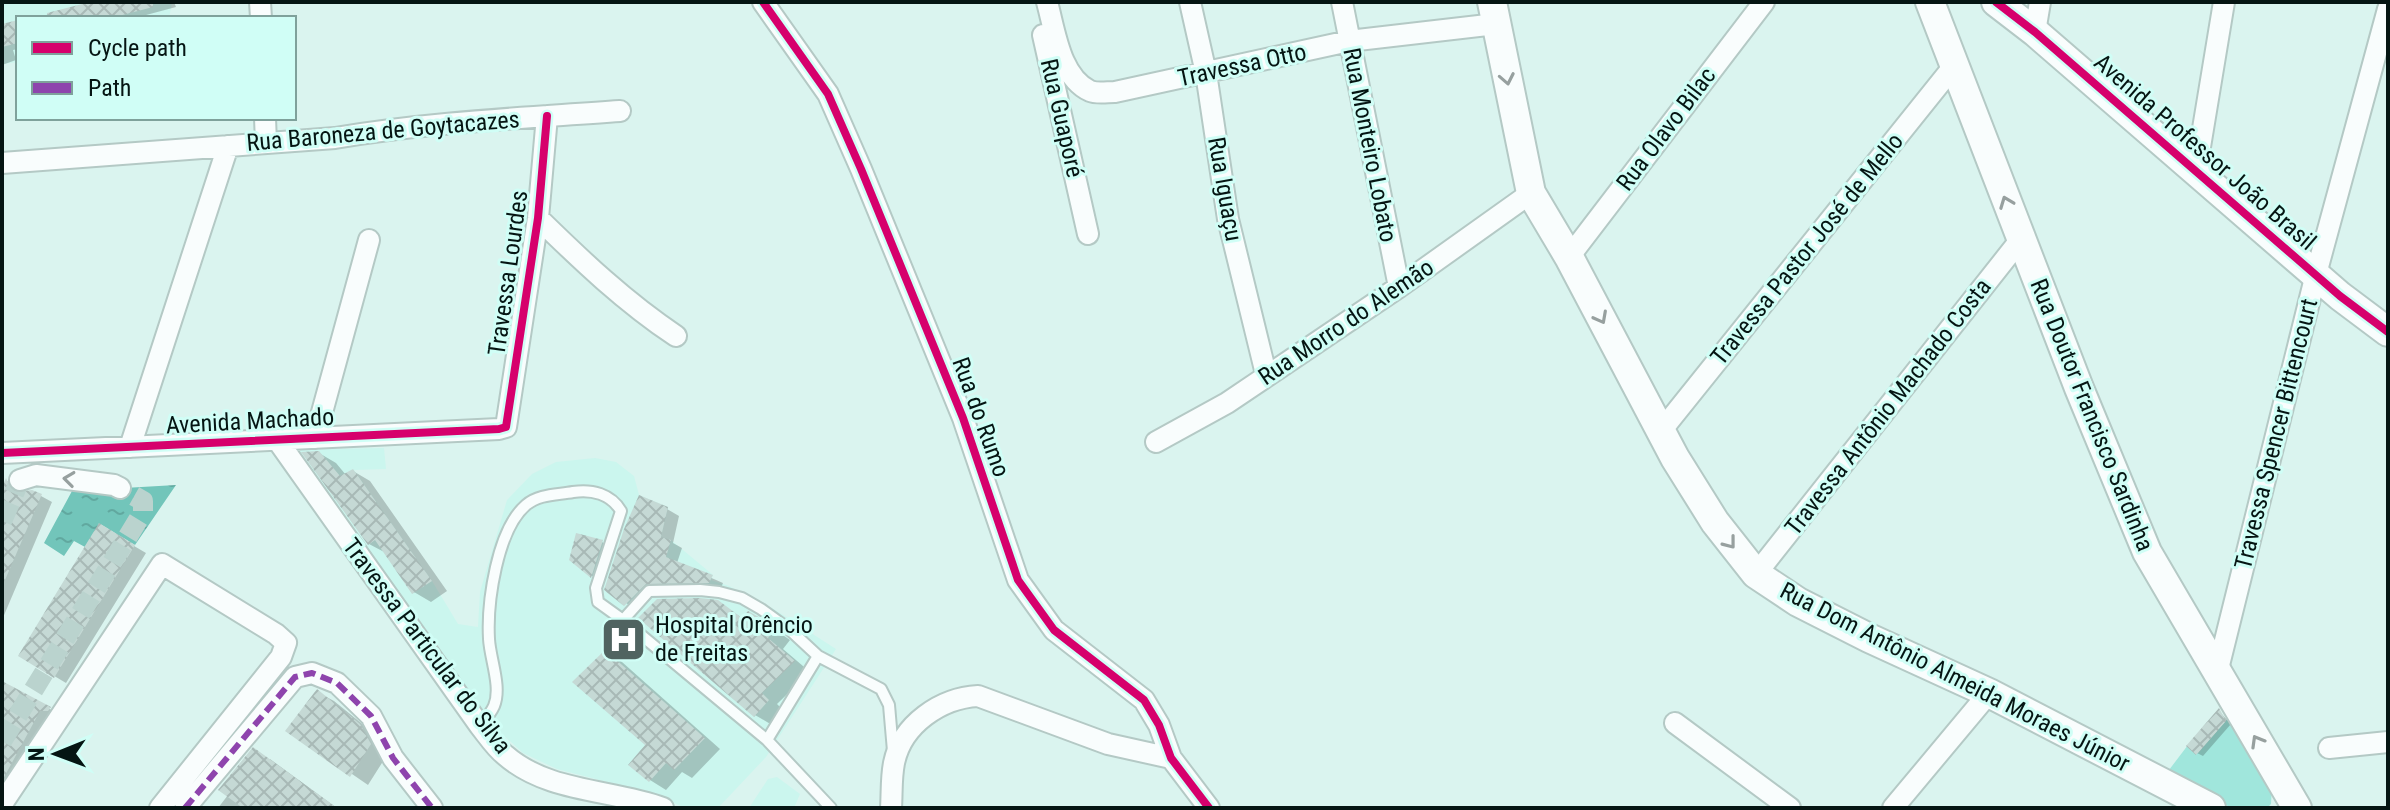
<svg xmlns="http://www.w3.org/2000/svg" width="2390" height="810" viewBox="0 0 2390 810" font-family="'Roboto Condensed',sans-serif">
<defs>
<pattern id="water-ripples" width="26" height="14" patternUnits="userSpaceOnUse" patternTransform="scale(2)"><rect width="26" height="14" fill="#72c5ba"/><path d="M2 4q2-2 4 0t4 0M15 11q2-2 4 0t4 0" fill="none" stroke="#61a89f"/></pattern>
<pattern id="building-cross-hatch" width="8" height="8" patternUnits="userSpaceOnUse" patternTransform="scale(2)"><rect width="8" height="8" fill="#c5d9d5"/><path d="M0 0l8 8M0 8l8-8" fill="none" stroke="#a8b9b6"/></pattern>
</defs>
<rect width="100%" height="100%" fill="#daf4ef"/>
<path fill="#cbf6ee" d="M2 2H172V3L169 18H18V62L2 64Z
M384 448 386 469 354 470 432 581 458 624 478 627 480 592 507 500 532 474 556 462 595 458 616 462 634 476 639 495 668 507 661 537 671 540 713 575 711 580 729 586 772 608 836 649 766 757 718 808H685L657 795 557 769 523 753 500 732 475 702 298 453 301 450 318 449Z
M777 777 800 794 794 808H749L768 779Z"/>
<path fill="#a0e6dc" d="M2230 716 2272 785 2271 804 2267 808H2231L2169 770 2188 745 2198 753Z"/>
<path fill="url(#water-ripples)" d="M176 485 135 545 100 524 85 547 74 541 64 556 44 543 72 491Z"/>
<path fill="#0003" d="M90 2H174L176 7 135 18H34L91 4Z
M2 18 4 25 18 22V49L13 50 16 60 2 65Z
M319 453 336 463 346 475 353 471 370 481 447 591 431 602 414 592 386 553 369 544Z
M7 481 17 487 20 494 41 496 52 502 2 620V492Z
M667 509 679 516 673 543 682 548 677 563 723 583 721 588 658 589 637 611 606 588Z
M100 526 146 553 66 683 21 656Z
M602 542 607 545 596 579 571 560Z
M717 602 744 619 765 623 790 640 783 649 810 672 777 704 784 711 772 725 755 715Z
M606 652 622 662 720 749 692 778 682 772 666 790 650 780 648 745Z
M6 686 61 715 2 804V694Z
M317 692 334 701 377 736 387 755 368 785 288 730Z
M2219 711 2231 724 2203 756 2197 753Z
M270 759 337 808H218L228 795Z"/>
<path fill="url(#building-cross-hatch)" d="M90 2H153V7L111 18H48L47 13Z
M18 20V43L2 47V24Z
M319 451 340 476 353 469 432 581 412 594 375 540 368 545 301 452Z
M6 478 11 489 16 492 32 490 42 494 2 587V487Z
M639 495 668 507 661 537 671 540 666 557 713 575 709 583 646 584 624 606 604 590 624 529Z
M99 523 135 545 54 678 18 656Z
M576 533 603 540 591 578 569 560Z
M700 598 718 600 742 618 748 611 757 616 775 629 768 638 795 661 762 693 769 700 754 717 638 618 657 599Z
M605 650 705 738 674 770 666 763 649 782 628 765 645 745 572 682Z
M2 681 51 707 48 711H40L2 781Z
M317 689 360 724 371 744 350 777 285 731Z
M2219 708 2226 721 2196 755 2186 746Z
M253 747 337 808H243L218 790Z"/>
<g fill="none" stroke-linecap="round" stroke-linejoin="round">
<path stroke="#bad3ce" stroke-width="20" stroke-dasharray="20 10" stroke-linecap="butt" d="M2 521 20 480
M2 741 143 512V501L120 488"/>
<defs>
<path id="service" d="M623 620 767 740 831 808
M480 726C485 720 491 713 494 706 502 687 490 659 489 639 487 602 497 530 526 505 539 494 557 495 573 492 592 489 611 494 621 511L596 588 598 602 623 620 649 591 700 590 719 592 742 598 761 609 790 630 818 656 881 689 889 705 893 751
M767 740 818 656"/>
<path id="minor" d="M260 2 261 18
M763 2 828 94 861 169 963 418 1018 580 1054 630 1144 700 1159 725 1171 758 1209 808
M1047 2C1055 31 1060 77 1090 91 1097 94 1107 92 1115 92L1349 41 1496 24
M1190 2 1206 73 1228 219 1266 374
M1342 2 1399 287
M2035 32 2040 2
M1043 35 1088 234
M265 118 266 143
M2 163 335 138C429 122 525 118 620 111
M2196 171 2224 2
M538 218C582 261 625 302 676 336
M1569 257 1764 2
M1661 431 1953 67
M315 438 369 240
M278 441 480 726C488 736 495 747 505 755 548 793 612 789 663 808
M1156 442 1227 403 1399 287 1531 193
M130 447 228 146
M2 453 499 429 506 427 538 218 547 116
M20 480 36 475 114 485 120 488
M1756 574 2021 239
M2217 673 2316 274 2388 9
M1675 723 1790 808
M2329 748 2388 742
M2 804 162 564 276 634 286 643 281 657 160 808
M185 808 295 677 312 673 337 683 371 716 393 758 432 808
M891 808C892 793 891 778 894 763 902 724 941 698 978 696L1108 744 1171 758
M1893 808 1989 693"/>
<path id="secondary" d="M1492 2 1531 193 1569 257 1675 458 1715 522 1756 574 1798 602 1869 638 1989 693 2211 808
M1930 2 2079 388 2147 552 2297 808
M1996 2 2035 32 2340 296 2388 332"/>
</defs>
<use href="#service" stroke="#b4c9c5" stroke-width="14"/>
<use href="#minor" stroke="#b4c9c5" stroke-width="24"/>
<use href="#secondary" stroke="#b4c9c5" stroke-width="32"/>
<use href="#service" stroke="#f9fdfd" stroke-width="10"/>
<use href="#minor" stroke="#f9fdfd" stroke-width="20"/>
<use href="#secondary" stroke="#f9fdfd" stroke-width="28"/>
<path stroke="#8e44ad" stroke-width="6" stroke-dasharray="12 6" stroke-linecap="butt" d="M185 808 295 677 312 673 337 683 371 716 393 758 432 808"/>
<defs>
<path id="cycleway" d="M763 2 828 94 861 169 963 418 1018 580 1054 630 1144 700 1159 725 1171 758 1209 808
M1996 2 2035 32 2340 296 2388 332
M2 453 499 429 506 427 538 218 547 116"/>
</defs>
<use href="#cycleway" stroke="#d0fef6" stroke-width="13"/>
<use href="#cycleway" stroke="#d6006c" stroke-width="8"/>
</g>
<defs><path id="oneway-chevron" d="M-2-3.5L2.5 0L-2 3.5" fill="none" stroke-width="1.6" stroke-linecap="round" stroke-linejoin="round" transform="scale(2)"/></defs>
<g stroke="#97a09f">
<use href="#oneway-chevron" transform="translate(1507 79) rotate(79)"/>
<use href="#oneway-chevron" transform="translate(2006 202) rotate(-111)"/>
<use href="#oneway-chevron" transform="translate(1601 318) rotate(62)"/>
<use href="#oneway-chevron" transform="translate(69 479) rotate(-173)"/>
<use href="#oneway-chevron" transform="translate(1730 543) rotate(52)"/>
<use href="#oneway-chevron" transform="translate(2257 741) rotate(-120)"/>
</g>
<defs>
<symbol id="hospital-square" viewBox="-11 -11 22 22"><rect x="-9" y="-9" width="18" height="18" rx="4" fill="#506360" stroke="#d0fef6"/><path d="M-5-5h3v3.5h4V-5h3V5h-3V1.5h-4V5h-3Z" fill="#fff"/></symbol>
</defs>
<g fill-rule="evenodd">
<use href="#hospital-square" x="598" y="614" width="51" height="51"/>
</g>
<g text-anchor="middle" stroke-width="6" stroke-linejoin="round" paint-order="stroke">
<g font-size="24" fill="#051513" stroke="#d0fef6">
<text transform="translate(1242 65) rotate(-12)" y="8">Travessa Otto</text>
<text transform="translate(1062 118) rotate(77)" y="8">Rua Guaporé</text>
<text transform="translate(1666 129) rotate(-53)" y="8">Rua Olavo Bilac</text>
<text transform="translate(383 131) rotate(-5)" y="8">Rua Baroneza de Goytacazes</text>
<text transform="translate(1370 145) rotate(79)" y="8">Rua Monteiro Lobato</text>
<text transform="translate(2205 152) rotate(41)" y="8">Avenida Professor João Brasil</text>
<text transform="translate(1225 189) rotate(80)" y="8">Rua Iguaçu</text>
<text transform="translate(1807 249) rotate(-51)" y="8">Travessa Pastor José de Mello</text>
<text transform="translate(508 273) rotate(-82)" y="8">Travessa Lourdes</text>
<text transform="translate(1346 322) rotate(-34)" y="8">Rua Morro do Alemão</text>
<text transform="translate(1888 407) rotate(-52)" y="8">Travessa Antônio Machado Costa</text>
<text transform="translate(2092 415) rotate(68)" y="8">Rua Doutor Francisco Sardinha</text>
<text transform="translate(981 417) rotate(70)" y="8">Rua do Rumo</text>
<text transform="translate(250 421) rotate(-3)" y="8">Avenida Machado</text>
<text transform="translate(2276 434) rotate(-76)" y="8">Travessa Spencer Bittencourt</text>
<text transform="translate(427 646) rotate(53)" y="8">Travessa Particular do Silva</text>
<text transform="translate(1955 677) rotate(27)" y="8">Rua Dom Antônio Almeida Moraes Júnior</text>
</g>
<g font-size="24" fill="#051513" stroke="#d0fef6" text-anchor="start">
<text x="655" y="633">Hospital Orêncio<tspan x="655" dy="28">de Freitas</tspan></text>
</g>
</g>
<rect width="2390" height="810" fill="none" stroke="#051513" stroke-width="8"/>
<rect x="16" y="16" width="280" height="104" fill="#d0fef6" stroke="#7fa19b" stroke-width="2"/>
<rect x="32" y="42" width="40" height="12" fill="#d6006c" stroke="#7fa19b" stroke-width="2"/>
<text x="88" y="56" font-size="24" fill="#051513">Cycle path</text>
<rect x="32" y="82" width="40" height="12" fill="#8e44ad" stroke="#7fa19b" stroke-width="2"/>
<text x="88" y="96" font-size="24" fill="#051513">Path</text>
<g transform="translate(56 754) rotate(269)" stroke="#d0fef6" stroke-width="6" paint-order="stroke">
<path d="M0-6L14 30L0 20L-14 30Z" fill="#051513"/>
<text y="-12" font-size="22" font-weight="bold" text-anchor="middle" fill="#051513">N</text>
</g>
</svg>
